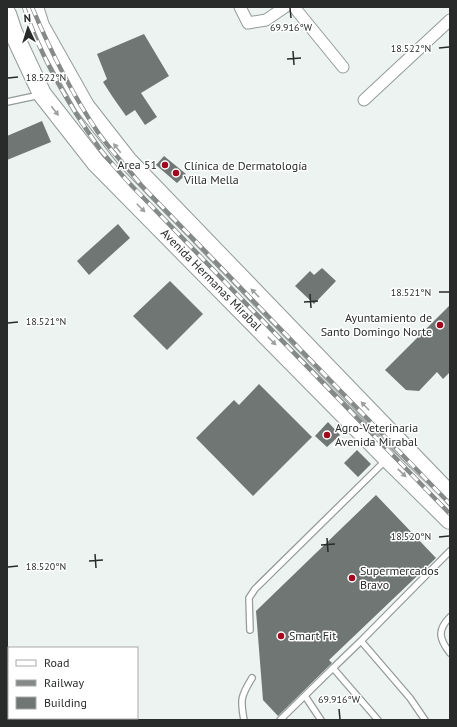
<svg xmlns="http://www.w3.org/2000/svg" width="457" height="727" viewBox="0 0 457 727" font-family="'PT Sans',sans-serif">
<rect width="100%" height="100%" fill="#ecf3f1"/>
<path fill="#6f7674" d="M144 34 169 76 141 93 157 117 145 125 135 110 126 116 112 96 103 82 107 79 97 54Z
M42 121 51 142 7 160V136Z
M164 156 186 174 177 183 156 165Z
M118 224 130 238 89 275 77 261Z
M322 268 336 281 314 304 295 286 310 271 314 275Z
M170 281 203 314 167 350 133 316Z
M450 305V372L443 379 437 372 419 391 406 390 385 370Z
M259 384 312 437 253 496 196 438 234 400 239 405Z
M328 422 340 435 327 447 315 436Z
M357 450 371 464 358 477 344 463Z
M376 495 436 558 329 660 332 663 278 716 263 700 256 611Z"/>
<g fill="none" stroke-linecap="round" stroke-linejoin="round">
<defs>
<path id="lane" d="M7 102 40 95
M450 617C437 630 439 639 450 653
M250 630 249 598 255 589 386 460
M361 641 410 698 425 720
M305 696 321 720
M244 720C240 699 241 696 252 678
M280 720 333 668
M378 720 333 668 361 641 450 551"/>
<path id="street" d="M240 7 248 23 266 20 285 7
M294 7 343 67
M364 100 450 20
M54 720 57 718"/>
<g id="primary">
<path d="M34 7 40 26 85 106 128 161 450 495"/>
<path id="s1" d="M7 14 13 32 42 94 96 163 387 458 450 520"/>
</g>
</defs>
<use href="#lane" stroke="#949b98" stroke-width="8"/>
<use href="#street" stroke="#949b98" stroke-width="13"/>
<use href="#primary" stroke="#949b98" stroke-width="20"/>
<use href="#lane" stroke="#fff" stroke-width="5.5"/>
<use href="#street" stroke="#fff" stroke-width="11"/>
<use href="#primary" stroke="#fff" stroke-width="18"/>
<defs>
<path id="rail" d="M24 7C41 57 69 106 100 149 110 162 121 174 132 186L450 514
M32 7C50 50 71 92 97 131 110 150 127 167 141 185L450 504"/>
</defs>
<use href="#rail" stroke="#858a88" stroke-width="4.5"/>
<use href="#rail" stroke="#fff" stroke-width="3" stroke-dasharray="9" stroke-linecap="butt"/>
</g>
<defs><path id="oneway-solid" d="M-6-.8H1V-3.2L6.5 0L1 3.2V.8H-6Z"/></defs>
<g fill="#9ea09f">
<use href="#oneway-solid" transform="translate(55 111) rotate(52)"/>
<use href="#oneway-solid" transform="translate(117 148) rotate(-128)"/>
<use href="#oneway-solid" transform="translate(141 208) rotate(45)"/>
<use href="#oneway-solid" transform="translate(255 293) rotate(-134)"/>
<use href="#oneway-solid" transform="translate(272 341) rotate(45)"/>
<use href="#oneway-solid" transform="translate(365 406) rotate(-134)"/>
<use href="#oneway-solid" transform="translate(402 473) rotate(44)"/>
</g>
<path fill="none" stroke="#282b2a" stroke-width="1.5" d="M290 8 291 18M439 48 449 47M293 51 294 65M287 59 301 58M8 78 18 77M439 292H449M310 294 311 308M304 302 318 301M8 323 18 322M439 537 449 536M327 538 328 552M321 545 335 544M95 554 96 568M89 561 103 560M8 567 18 566M339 709 340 719"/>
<g fill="#a3071d" stroke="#fff" stroke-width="1.5">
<circle cx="165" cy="165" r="4"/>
<circle cx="176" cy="173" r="4"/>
<circle cx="440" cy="325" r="4"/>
<circle cx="327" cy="435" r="4"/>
<circle cx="352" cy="578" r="4"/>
<circle cx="281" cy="636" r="4"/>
</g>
<g text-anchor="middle" stroke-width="3" stroke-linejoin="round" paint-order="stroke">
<g font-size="12" fill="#282b2a" stroke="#fff" text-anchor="start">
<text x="157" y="169" text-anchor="end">Area 51</text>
<text x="184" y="170">Clínica de Dermatología<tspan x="184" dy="14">Villa Mella</tspan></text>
<text x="432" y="322" text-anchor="end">Ayuntamiento de<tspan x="432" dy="14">Santo Domingo Norte</tspan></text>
<text x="335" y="432">Agro-Veterinaria<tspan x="335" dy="14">Avenida Mirabal</tspan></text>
<text x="360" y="575">Supermercados<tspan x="360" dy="14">Bravo</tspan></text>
<text x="289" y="640">Smart Fit</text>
</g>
<g font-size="12" fill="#282b2a" stroke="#fff">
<text dy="4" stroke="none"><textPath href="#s1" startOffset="339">Avenida Hermanas Mirabal</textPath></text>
</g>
</g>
<g font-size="10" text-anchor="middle" fill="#282b2a" stroke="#fff" stroke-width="3" stroke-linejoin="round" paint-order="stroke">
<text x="291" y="31">69.916°W</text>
<text x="411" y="52">18.522°N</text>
<text x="46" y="81">18.522°N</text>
<text x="411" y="296">18.521°N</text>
<text x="46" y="325">18.521°N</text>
<text x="411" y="540">18.520°N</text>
<text x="46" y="570">18.520°N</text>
<text x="339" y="703">69.916°W</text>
</g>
<rect width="457" height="727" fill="none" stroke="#282b2a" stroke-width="16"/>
<rect x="8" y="647" width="130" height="72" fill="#ffffff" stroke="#a9aaaa"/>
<rect x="16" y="660" width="20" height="6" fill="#ffffff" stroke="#a9aaaa"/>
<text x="44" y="667" font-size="12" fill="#282b2a">Road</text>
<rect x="16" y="680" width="20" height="6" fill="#858a88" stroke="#a9aaaa"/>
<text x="44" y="687" font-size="12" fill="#282b2a">Railway</text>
<rect x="16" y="697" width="20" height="12" fill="#6f7674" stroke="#a9aaaa"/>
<text x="44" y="707" font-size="12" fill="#282b2a">Building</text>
<g transform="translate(28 28) rotate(356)" stroke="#ffffff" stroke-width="3" paint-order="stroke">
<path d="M0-3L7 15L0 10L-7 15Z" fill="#282b2a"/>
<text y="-6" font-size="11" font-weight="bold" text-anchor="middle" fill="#282b2a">N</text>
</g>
</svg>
